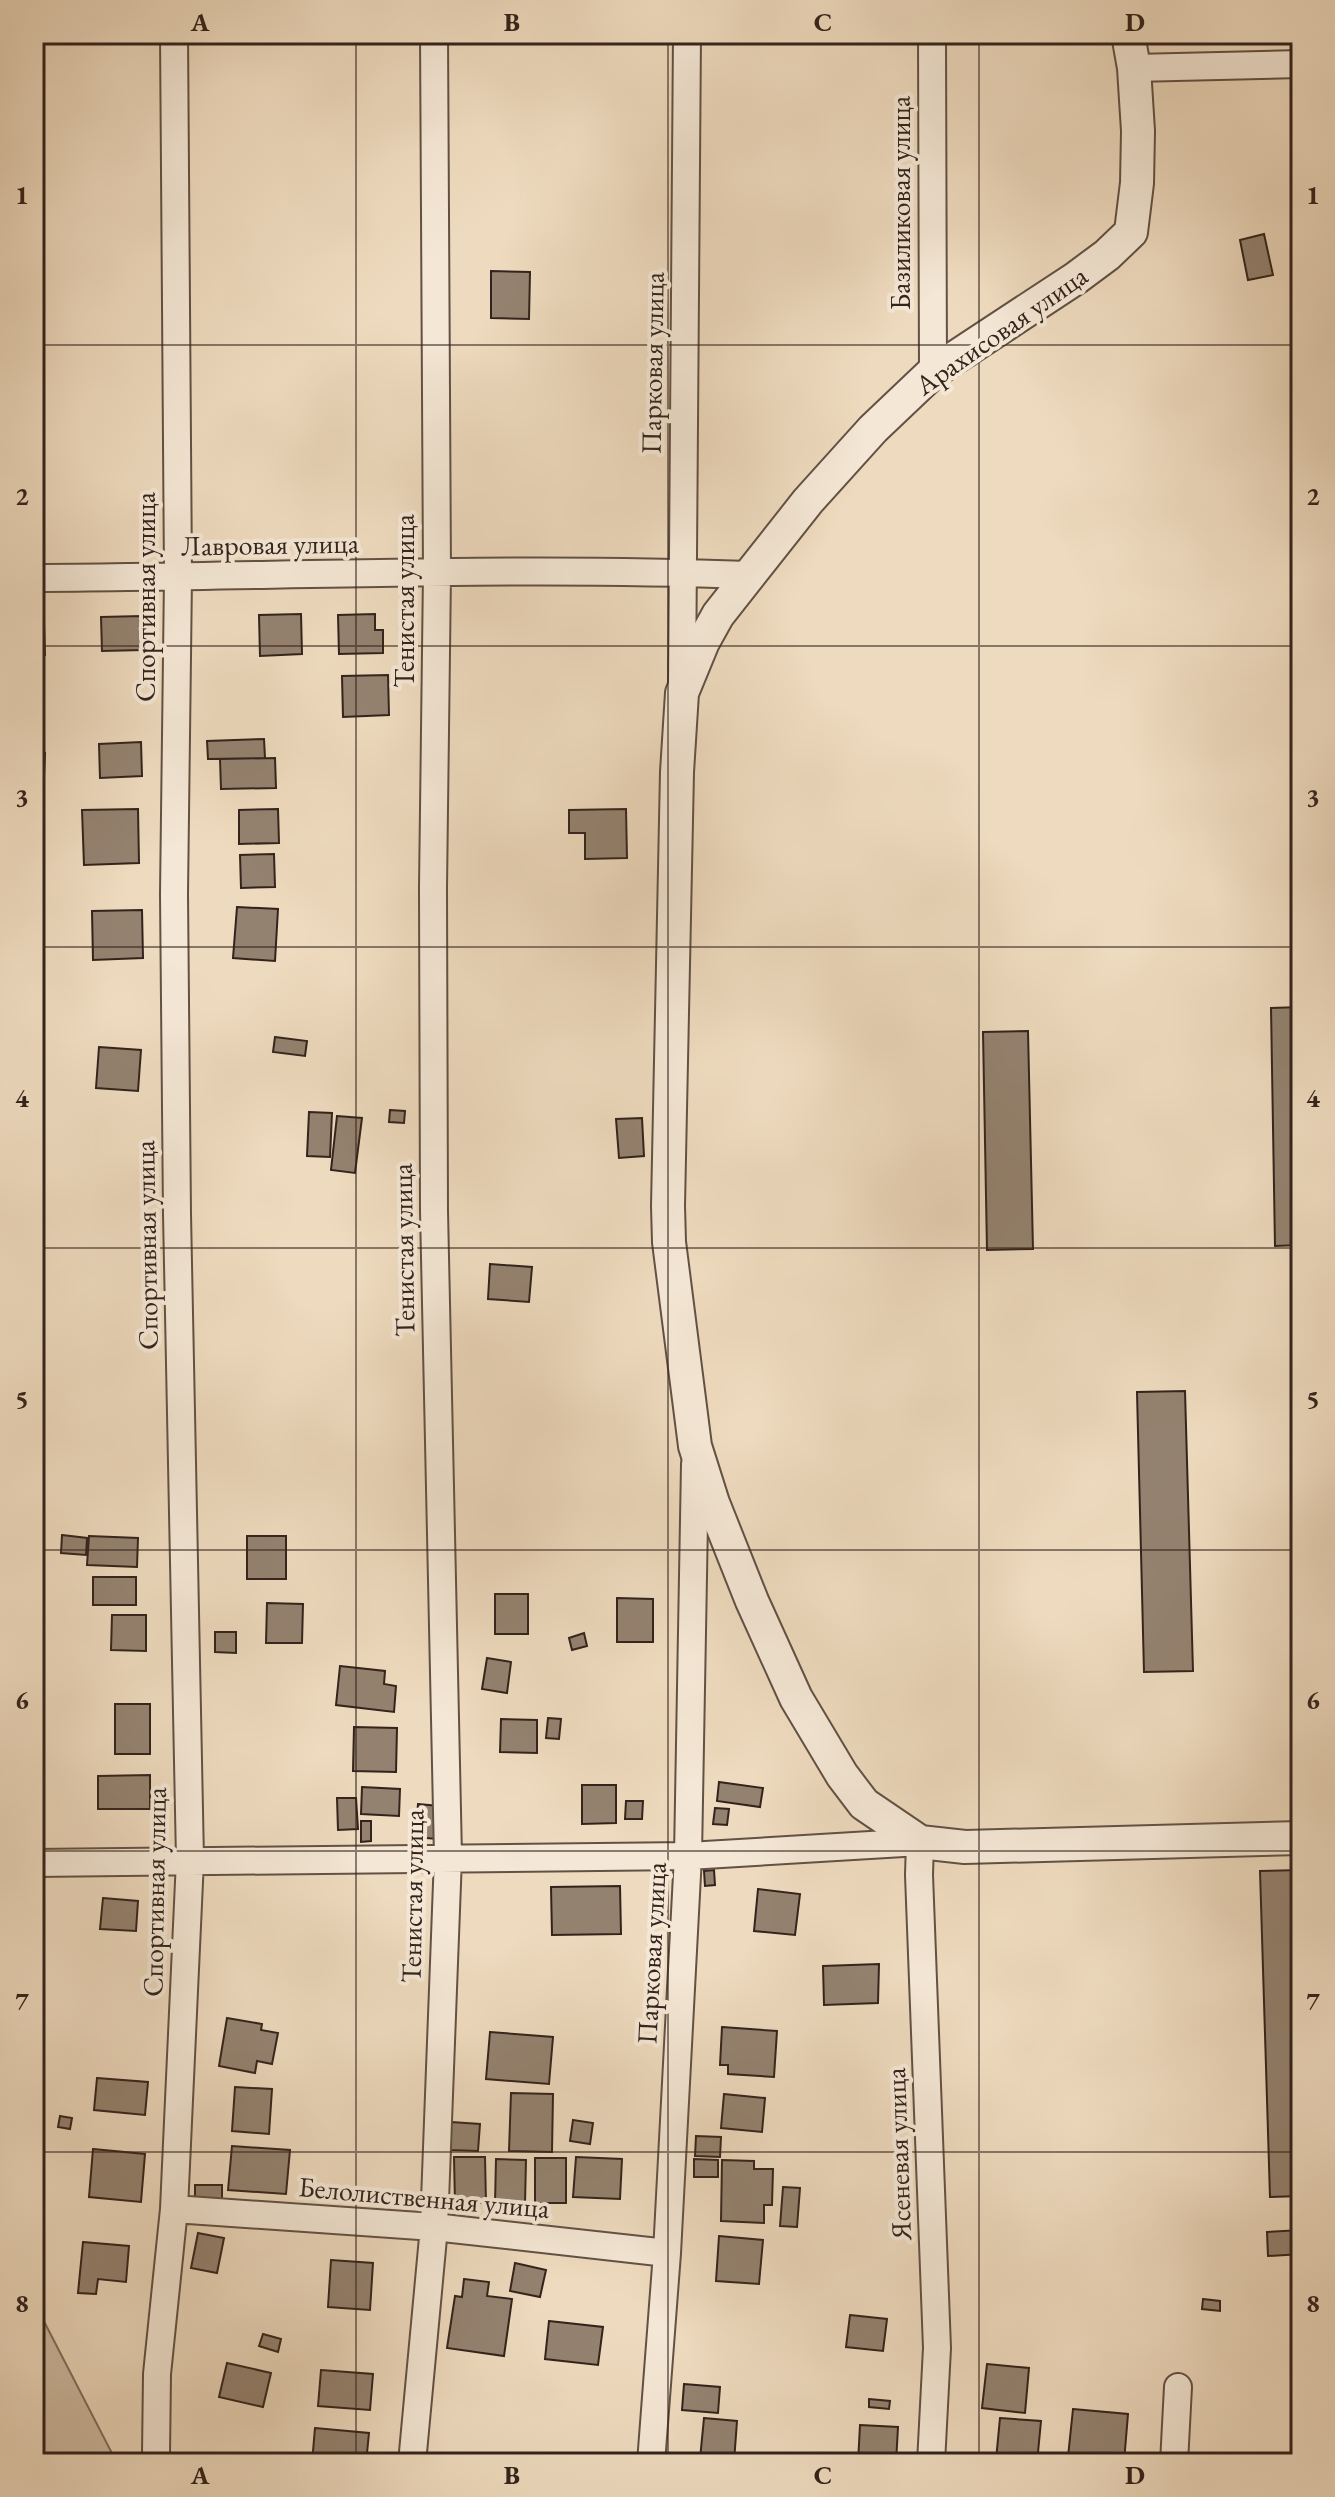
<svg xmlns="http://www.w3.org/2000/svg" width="1335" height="2497" viewBox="0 0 1335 2497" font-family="'EB Garamond',serif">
<rect width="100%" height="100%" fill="#eedabe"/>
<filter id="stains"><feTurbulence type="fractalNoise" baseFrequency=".0025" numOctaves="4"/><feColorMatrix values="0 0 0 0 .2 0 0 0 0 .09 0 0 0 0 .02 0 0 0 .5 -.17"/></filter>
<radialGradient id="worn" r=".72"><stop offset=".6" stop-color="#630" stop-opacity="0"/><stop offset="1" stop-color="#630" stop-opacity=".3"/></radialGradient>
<path fill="#cebba2" stroke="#806f5f" stroke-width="2" d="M34 2302 117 2463H34Z"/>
<path fill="#948270" stroke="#33231c" stroke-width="2" d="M1264 234 1273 275 1248 280 1240 240Z
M491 271 530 272 529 319 491 318Z
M301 614 302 654 260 656 259 615Z
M375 614V630H383V653L339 654 338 615Z
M142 616 143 650 102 651 101 617Z
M34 623H44L45 655 34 656Z
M388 675 389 715 343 717 342 676Z
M264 739 265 758 208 759 207 741Z
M141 742 142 776 100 778 99 744Z
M34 752 45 753 43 799H34Z
M275 758 276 788 221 789 220 759Z
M138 809 139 863 84 865 82 810Z
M278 809 279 843 239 844V810Z
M626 809 627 858 585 859V833H569V810Z
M274 854 275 887 241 888 240 855Z
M237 907 278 909 275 961 233 958Z
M142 910 143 958 93 960 92 911Z
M1301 1007V1245L1275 1246 1271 1008Z
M1028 1031 1033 1249 987 1250 983 1032Z
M275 1037 307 1041 305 1056 273 1052Z
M99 1047 141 1050 138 1091 96 1088Z
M390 1110 405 1111 404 1123 389 1122Z
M309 1112 332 1113 330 1157 307 1156Z
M337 1116 362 1118 355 1173 331 1170Z
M642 1118 644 1156 619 1158 616 1119Z
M490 1264 532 1267 529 1302 488 1299Z
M1185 1391 1193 1671 1144 1672 1137 1392Z
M62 1535 87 1538 86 1555 61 1553Z
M89 1536 138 1538 137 1567 87 1565Z
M247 1536H286V1579H247Z
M34 1550H41V1584H34Z
M93 1577H136V1605H93Z
M495 1594H528V1634H495Z
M617 1598 653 1599V1642H617Z
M267 1603 303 1604 302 1643H266Z
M112 1615H146V1651L111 1650Z
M215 1632H236V1653L215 1652Z
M584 1633 587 1646 572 1650 569 1638Z
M487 1658 511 1662 507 1693 482 1689Z
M340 1666 385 1671 384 1684 396 1686 394 1712 336 1705Z
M115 1704H150V1754H115Z
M548 1718 561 1719 559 1739 546 1738Z
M501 1719 537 1720V1753L500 1752Z
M354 1727 397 1728 396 1772 353 1771Z
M150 1775V1809H98V1776Z
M719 1782 763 1788 760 1807 717 1801Z
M582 1785H616V1823L582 1824Z
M362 1787 400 1789 399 1816 361 1814Z
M337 1798H356L358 1829 338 1830Z
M626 1801H643L642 1819H625Z
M418 1804 439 1806 437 1839 415 1837Z
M715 1808 729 1809 727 1825 713 1824Z
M361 1821H371V1841L361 1842Z
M714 1870 715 1885 705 1886 704 1871Z
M1301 1870V2196L1270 2197 1260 1871Z
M620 1886 621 1934 552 1935 551 1887Z
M758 1889 800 1894 795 1935 754 1931Z
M103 1898 138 1901 136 1931 100 1929Z
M879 1964 878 2003 824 2005 823 1966Z
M227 2018 262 2024 261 2030 278 2033 272 2064 257 2061 255 2073 219 2066Z
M722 2027 777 2031 774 2077 728 2074V2065H720Z
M490 2032 553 2037 549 2084 486 2079Z
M97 2078 148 2082 145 2115 94 2110Z
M235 2087 272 2089 269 2134 232 2131Z
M511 2093 553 2094 552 2152 509 2151Z
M724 2094 765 2098 762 2132 721 2128Z
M60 2116 72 2118 70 2129 58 2127Z
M573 2120 593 2123 590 2144 570 2141Z
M451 2122 480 2124 478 2151 450 2150Z
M696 2136 721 2137 720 2157 695 2156Z
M232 2146 290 2150 286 2194 228 2190Z
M93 2149 145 2154 141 2202 89 2197Z
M454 2157H485L486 2203H455Z
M576 2157 622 2159 620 2199 573 2197Z
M535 2158H566V2203H535Z
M496 2159 526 2160 525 2204 495 2203Z
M694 2159 718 2160V2177H694Z
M722 2160 754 2161V2169H773L772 2205H764V2223L721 2221Z
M195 2185H222V2203H195Z
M783 2187 800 2188 797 2227 780 2226Z
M1301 2230V2254L1268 2256 1267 2232Z
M198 2233 224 2238 217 2273 191 2268Z
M719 2236 763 2240 759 2284 716 2281Z
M83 2242 129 2246 126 2282 98 2279 96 2294 78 2293Z
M331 2260 373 2263 370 2310 328 2307Z
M515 2263 546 2270 540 2297 510 2291Z
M464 2279 489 2282 487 2296 512 2299 504 2356 447 2348 455 2296 462 2297Z
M1203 2299 1220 2301V2311L1202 2309Z
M850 2315 887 2319 883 2351 846 2347Z
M549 2321 603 2327 598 2365 545 2359Z
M263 2334 281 2339 278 2352 259 2346Z
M227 2363 271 2373 263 2407 219 2397Z
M987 2364 1029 2368 1025 2413 982 2408Z
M321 2370 373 2374 370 2410 318 2406Z
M684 2384 720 2387 718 2413 682 2410Z
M869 2399 890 2401 889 2409 869 2407Z
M1073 2409 1128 2414 1124 2462 1068 2457Z
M704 2418 737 2421 734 2462 700 2459Z
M1000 2418 1041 2421 1037 2463 996 2460Z
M860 2425 898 2427 896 2463H858Z
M315 2428 369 2433 366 2463H312Z"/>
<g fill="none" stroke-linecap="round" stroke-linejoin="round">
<defs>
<path id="minor" d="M932 34 933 372
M1134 68 1301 64
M34 578C272 577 510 566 748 575
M682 685 687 34
M34 1863 688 1856 920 1842 919 1875 937 2348 931 2463
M174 2209 434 2227 667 2253
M156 2454 157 2374 174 2209 190 1860 177 1214 174 894 178 577 174 34
M412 2463 434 2227 448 1857 434 1211 433 888 437 573 434 34
M651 2463 667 2253 688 1856 695 1464
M1174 2463 1178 2387"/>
<path id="tertiary" d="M1128 34 1134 68 1138 131 1137 183 1131 232 1107 255 1076 278 933 372 873 429 808 501 718 615 703 642 682 693 677 772 668 1206 669 1242 695 1446 713 1503 752 1601 796 1698 842 1775 864 1804 920 1842 965 1847 1301 1838"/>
</defs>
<use href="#minor" stroke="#625144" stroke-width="30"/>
<use href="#tertiary" stroke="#625144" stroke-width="36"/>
<use href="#minor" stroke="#f4e7d5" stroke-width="26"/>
<use href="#tertiary" stroke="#f4e7d5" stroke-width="32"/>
</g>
<path fill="none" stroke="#33231c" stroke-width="2" stroke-opacity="0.55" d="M356 34V2463M668 34V2463M979 34V2463M34 345H1301M34 646H1301M34 947H1301M34 1248H1301M34 1550H1301M34 1851H1301M34 2152H1301"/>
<g text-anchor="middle" stroke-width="8" stroke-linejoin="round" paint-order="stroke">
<g font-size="28" fill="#33231c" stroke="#f4e7d5">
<text transform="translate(900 203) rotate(-90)" y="10">Базиликовая улица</text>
<text transform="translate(1001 330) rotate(-35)" y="10">Арахисовая улица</text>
<text transform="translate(652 363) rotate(-89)" y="10">Парковая улица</text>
<text transform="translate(270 544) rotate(-1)" y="10">Лавровая улица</text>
<text transform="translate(145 597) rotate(-90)" y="10">Спортивная улица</text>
<text transform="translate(404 601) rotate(-90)" y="10">Тенистая улица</text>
<text transform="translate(146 1245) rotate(-91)" y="10">Спортивная улица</text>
<text transform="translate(403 1250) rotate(-91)" y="10">Тенистая улица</text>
<text transform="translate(154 1892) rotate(-89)" y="10">Спортивная улица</text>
<text transform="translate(412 1896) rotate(-89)" y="10">Тенистая улица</text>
<text transform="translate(651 1953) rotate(-87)" y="10">Парковая улица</text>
<text transform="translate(898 2154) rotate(-92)" y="10">Ясеневая улица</text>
<text transform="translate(424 2197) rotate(5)" y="10">Белолиственная улица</text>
</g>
</g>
<rect width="1335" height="2497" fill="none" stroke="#eedabe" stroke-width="88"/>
<rect x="44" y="44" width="1247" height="2409" fill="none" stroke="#33231c" stroke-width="3"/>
<g font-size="26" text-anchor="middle" font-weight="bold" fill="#33231c">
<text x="200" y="31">A</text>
<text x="512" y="31">B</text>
<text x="823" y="31">C</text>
<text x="1135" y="31">D</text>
<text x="22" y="204">1</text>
<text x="1313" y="204">1</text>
<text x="22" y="505">2</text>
<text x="1313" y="505">2</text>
<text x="22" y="806">3</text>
<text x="1313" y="806">3</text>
<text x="22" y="1107">4</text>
<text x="1313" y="1107">4</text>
<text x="22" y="1408">5</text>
<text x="1313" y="1408">5</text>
<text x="22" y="1709">6</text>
<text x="1313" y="1709">6</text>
<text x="22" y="2010">7</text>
<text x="1313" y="2010">7</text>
<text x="22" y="2312">8</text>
<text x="1313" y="2312">8</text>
<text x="200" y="2484">A</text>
<text x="512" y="2484">B</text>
<text x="823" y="2484">C</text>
<text x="1135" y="2484">D</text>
</g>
<rect width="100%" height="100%" filter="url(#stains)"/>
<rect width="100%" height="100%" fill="url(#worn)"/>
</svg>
